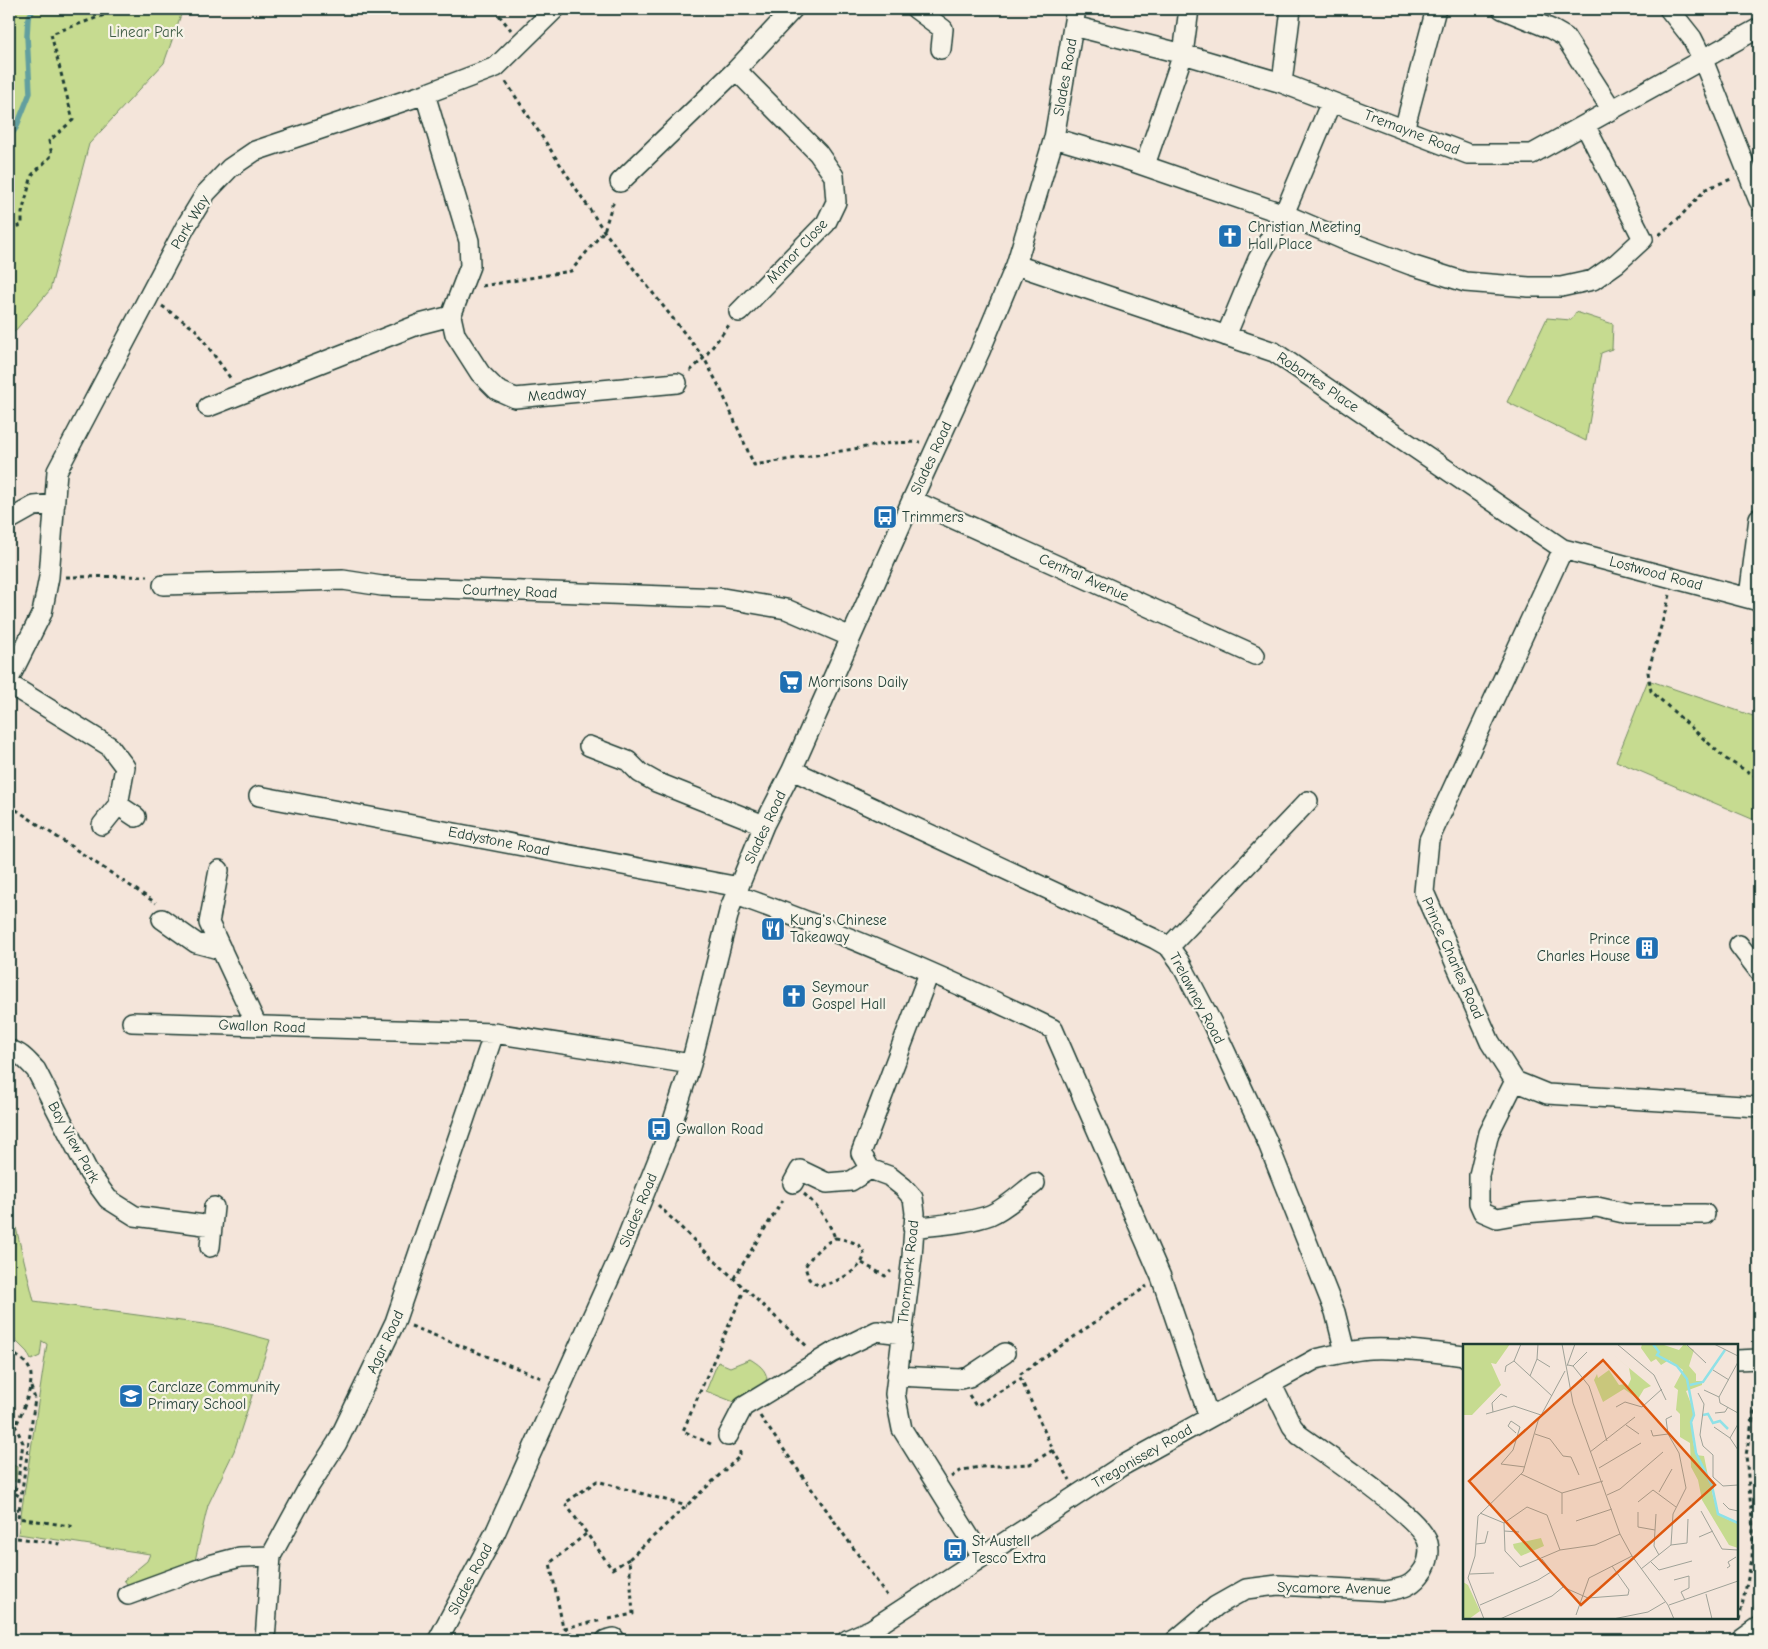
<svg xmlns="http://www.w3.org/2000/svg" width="1768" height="1649" viewBox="0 0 1768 1649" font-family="'Comic Neue',sans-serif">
<rect width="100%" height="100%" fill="#f4e5da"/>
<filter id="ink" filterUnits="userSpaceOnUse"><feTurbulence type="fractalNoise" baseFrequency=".02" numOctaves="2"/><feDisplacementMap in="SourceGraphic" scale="10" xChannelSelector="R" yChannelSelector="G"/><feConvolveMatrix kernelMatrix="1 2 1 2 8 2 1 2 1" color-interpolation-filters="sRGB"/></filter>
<g filter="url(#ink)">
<path fill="#c6db90" stroke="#728c62" d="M9 9H183L164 63 89 144 50 290 9 338Z
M1576 312 1613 324 1612 349 1601 353 1586 441 1507 402 1547 318 1571 320Z
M1648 680 1759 718V822L1616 761Z
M9 1199 34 1301 218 1326 270 1340 234 1451 208 1505 194 1565 131 1589 124 1580 147 1561 150 1554 18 1534 47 1344 42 1341 40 1356 31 1360 27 1352 9 1334V1308L13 1299 9 1290Z
M750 1359C758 1364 766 1369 767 1379L739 1404 706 1391 718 1362 730 1367Z
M11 1464 17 1467 16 1481 9 1482V1465Z"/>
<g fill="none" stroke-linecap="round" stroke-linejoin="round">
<path stroke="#629f9f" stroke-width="5.5" d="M9 138 16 128 30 93 27 36 28 18 34 9"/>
<defs>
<path id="minor" d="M916 9 943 29 941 49
M1502 9 1551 29 1565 37 1612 110
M1669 9 1692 38 1703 60 1759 201
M1074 26 1183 54 1282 83 1468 154H1532L1759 28
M736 70 818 153 834 176 836 202 826 223 739 312
M1282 83 1291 9
M425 94 469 241 470 266 451 316 455 334 480 373 497 390 515 398 677 383
M1404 130 1436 9
M1054 138 1125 159 1284 214 1331 102
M1145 165 1183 54 1189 9
M620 182 736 70 793 9
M1016 265 1274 352 1563 549 1759 601
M1226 336 1258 259 1284 214 1342 239 1411 265 1465 282 1529 287H1561L1593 280 1617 263 1643 239 1585 125
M208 407 420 324 451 316
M912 500 1255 655
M9 520 34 506 55 504
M1563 549 1429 840 1424 892 1490 1042 1515 1081 1547 1094 1759 1107
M163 585 343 580 382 586 723 598 786 609 851 637
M1749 597 1759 518
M9 679 42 613 49 577 57 471 186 226 206 193 230 168 255 151 425 94 496 67 555 9
M9 684 109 746 125 767 118 805 102 825
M589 746 628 761 640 773 656 782 764 825
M792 770 1155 939 1169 947 1180 962 1212 1023 1267 1141 1335 1312 1345 1352
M259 796 739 887
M118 805 136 817
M219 870 209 923 257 1026
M736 895C843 933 950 979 1053 1029L1161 1277 1209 1417
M162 919 196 943 222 950
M1739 945 1759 971
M1169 947 1308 801
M929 973 861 1153 870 1169 889 1176 903 1187 913 1198 915 1213 912 1257 895 1394 902 1429 982 1557
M132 1022 494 1033 691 1064
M9 1050C21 1052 28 1062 36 1070L89 1173 108 1199 135 1216 212 1226
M1515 1081 1489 1133 1479 1175V1203L1483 1212 1497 1218 1525 1213 1597 1207 1628 1214H1705
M793 1183 800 1170 827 1183 851 1181 870 1169
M913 1228C936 1225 969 1223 990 1215 1005 1209 1022 1193 1035 1183
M210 1247 214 1207
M1737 1360 1759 1359
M897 1376 960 1379 969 1377 1005 1353
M728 1436 743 1407 832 1353 877 1331 902 1334
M128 1595 210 1565 240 1557 271 1556
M265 1640 271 1556 308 1488 337 1443 395 1322 494 1033
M438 1640 496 1531 620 1255 643 1197 671 1127 691 1064 730 908 764 825 792 770 912 500 980 351 1016 265 1054 138 1076 9
M606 1640 614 1638
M847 1640 872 1629 1120 1467 1316 1359C1334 1355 1352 1350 1370 1349 1401 1348 1433 1352 1464 1356
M1176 1640 1216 1606 1246 1589 1278 1585 1386 1591C1405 1588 1413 1586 1424 1569 1428 1562 1430 1552 1428 1543 1422 1518 1324 1453 1299 1435L1292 1426 1271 1383
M1741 1640 1759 1627"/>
</defs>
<use href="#minor" stroke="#1f3d34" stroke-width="22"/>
<path stroke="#1f3d34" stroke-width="3" stroke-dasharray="4 4" stroke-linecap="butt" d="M494 9 511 30
M9 69 13 38 9 9
M506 82 604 231 704 358 721 390 754 465 891 443 920 442
M9 229 22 225V213L32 175 52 155 49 141 73 120 51 34 110 13 112 9
M1659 235 1678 219 1706 189 1731 179
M482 286 571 271 604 231 612 205 616 200
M162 306 196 330 231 379
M690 371 704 358 729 325
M66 577 148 576
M1670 595 1648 672 1651 691 1726 759 1759 778
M9 805 156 903
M804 1194C817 1205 830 1223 835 1238
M658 1205 714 1260 809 1348
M835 1238C894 1246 850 1281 819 1286L809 1279 805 1267C813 1253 821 1246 835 1238Z
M862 1263 885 1276 891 1271
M734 1278 784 1198
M411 1326 544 1379
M9 1351C16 1356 25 1360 29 1368 38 1385 15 1425 9 1442
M31 1387 35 1399 18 1518 76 1527
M969 1395 976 1406 1020 1379
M760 1416 888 1597
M15 1425 23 1443 18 1481 14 1493 21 1497
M711 1444 683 1431 745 1288
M1053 1450 1070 1480
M951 1477 962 1470 980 1467 1030 1464 1053 1450 1019 1375 1147 1286
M9 1495 14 1493
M9 1500H11V1506H9
M1750 1508H1759
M9 1511 19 1509
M9 1539 17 1538 61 1544
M629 1559 612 1569 565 1503 597 1481 687 1506
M609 1619 633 1614 629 1559 740 1456V1448
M1739 1620 1752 1559 1753 1530 1746 1455 1759 1385
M564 1628 603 1620
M579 1640 563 1627 550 1563 586 1534"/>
<use href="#minor" stroke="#f7f3e8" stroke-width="19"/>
</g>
</g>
<defs>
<symbol id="church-square" viewBox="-11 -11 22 22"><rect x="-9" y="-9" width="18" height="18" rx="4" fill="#1f6fb2" stroke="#f7f3e8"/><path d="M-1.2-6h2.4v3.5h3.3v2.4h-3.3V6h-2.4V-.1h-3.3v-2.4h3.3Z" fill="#fff"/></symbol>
<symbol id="bus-square" viewBox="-11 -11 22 22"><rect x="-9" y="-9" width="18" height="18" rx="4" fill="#1f6fb2" stroke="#f7f3e8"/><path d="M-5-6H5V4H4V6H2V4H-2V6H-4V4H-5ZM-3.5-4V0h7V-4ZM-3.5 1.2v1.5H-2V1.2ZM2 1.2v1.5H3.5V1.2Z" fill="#fff"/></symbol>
<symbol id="supermarket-square" viewBox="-11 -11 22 22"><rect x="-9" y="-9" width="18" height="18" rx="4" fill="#1f6fb2" stroke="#f7f3e8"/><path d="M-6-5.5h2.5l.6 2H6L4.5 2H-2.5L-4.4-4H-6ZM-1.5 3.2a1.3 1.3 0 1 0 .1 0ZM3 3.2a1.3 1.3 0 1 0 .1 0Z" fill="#fff"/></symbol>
<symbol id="restaurant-square" viewBox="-11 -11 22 22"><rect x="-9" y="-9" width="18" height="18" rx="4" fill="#1f6fb2" stroke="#f7f3e8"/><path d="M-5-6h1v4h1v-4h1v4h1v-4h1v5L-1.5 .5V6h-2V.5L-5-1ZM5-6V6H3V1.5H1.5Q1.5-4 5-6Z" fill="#fff"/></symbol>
<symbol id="building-square" viewBox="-11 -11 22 22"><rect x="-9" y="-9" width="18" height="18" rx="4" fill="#1f6fb2" stroke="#f7f3e8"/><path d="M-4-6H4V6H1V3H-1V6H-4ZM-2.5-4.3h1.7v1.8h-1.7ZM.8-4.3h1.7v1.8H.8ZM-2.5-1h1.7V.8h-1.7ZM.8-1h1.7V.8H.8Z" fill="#fff"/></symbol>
<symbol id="school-square" viewBox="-11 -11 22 22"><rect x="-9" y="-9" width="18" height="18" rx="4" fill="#1f6fb2" stroke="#f7f3e8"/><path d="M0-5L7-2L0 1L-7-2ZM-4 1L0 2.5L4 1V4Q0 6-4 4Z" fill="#fff"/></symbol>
</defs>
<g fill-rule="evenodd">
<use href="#church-square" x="1216" y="222" width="28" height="28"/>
<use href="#bus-square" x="871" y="503" width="28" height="28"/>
<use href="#supermarket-square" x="777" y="668" width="28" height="28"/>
<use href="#restaurant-square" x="759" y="915" width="28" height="28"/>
<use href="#building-square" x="1633" y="934" width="28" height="28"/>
<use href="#church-square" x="780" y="982" width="28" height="28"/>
<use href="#bus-square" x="645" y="1115" width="28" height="28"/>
<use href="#school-square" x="117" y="1382" width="28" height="28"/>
<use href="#bus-square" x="941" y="1536" width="28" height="28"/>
</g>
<g text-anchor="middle" stroke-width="4.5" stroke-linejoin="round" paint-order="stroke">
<g font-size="15" fill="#405d46" stroke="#f7f3e8">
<text x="146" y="37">Linear Park</text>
</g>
<g font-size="15" fill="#1f3d34" stroke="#f7f3e8">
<text transform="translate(1065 77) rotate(-80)" y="5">Slades Road</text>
<text transform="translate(1412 132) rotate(21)" y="5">Tremayne Road</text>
<text transform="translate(190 222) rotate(-59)" y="5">Park Way</text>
<text transform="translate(797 251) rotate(-47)" y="5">Manor Close</text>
<text transform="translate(1318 382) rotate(34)" y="5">Robartes Place</text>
<text transform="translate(557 394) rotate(-5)" y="5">Meadway</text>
<text transform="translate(931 458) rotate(-65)" y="5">Slades Road</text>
<text transform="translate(1656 573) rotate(15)" y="5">Lostwood Road</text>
<text transform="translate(1084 577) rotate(24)" y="5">Central Avenue</text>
<text transform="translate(510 591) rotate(2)" y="5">Courtney Road</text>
<text transform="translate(765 827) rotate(-65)" y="5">Slades Road</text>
<text transform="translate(499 841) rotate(11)" y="5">Eddystone Road</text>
<text transform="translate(1453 958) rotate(66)" y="5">Prince Charles Road</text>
<text transform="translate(1197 998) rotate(62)" y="5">Trelawney Road</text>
<text transform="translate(262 1026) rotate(2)" y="5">Gwallon Road</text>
<text transform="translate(74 1142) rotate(61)" y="5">Bay View Park</text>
<text transform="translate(638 1210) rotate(-68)" y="5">Slades Road</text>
<text transform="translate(908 1272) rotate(-84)" y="5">Thornpark Road</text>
<text transform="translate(385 1342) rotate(-65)" y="5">Agar Road</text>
<text transform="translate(1142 1456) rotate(-30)" y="5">Tregonissey Road</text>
<text transform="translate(470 1579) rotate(-62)" y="5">Slades Road</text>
<text transform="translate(1334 1588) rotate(1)" y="5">Sycamore Avenue</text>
</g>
<g font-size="15" fill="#1f3d34" stroke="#f7f3e8" text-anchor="start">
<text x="1248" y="232">Christian Meeting<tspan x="1248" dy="17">Hall Place</tspan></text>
<text x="902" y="522">Trimmers</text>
<text x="808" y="687">Morrisons Daily</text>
<text x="790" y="925">Kung's Chinese<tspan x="790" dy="17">Takeaway</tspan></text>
<text x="1630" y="944" text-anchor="end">Prince<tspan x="1630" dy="17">Charles House</tspan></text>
<text x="812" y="992">Seymour<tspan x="812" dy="17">Gospel Hall</tspan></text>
<text x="676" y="1134">Gwallon Road</text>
<text x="148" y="1392">Carclaze Community<tspan x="148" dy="17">Primary School</tspan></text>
<text x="972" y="1546">St Austell<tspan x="972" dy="17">Tesco Extra</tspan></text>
</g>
</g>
<g transform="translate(1463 1344)">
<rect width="275" height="275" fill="#f4e5da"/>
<path d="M0 0H47L33 20 28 19 38 41 9 71H0ZM179 0H198L216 6 221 0 231 6 226 22 233 30V37H239V41L223 47 232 70 229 78 230 98 233 111 241 112 245 132 252 139 249 148 255 171 275 180V204L266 201 239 156 235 136 228 123 227 99 217 93V70L213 66 215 46 211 43 220 26 206 16 198 21 193 15 188 18 178 4ZM149 10 188 42 181 45 175 55 161 45 140 58 131 36 134 30 135 34 146 26 156 41 162 40 164 44 168 35 166 24ZM78 194 81 202 58 212 51 204 50 200ZM0 238 5 241 17 267 6 275H0Z" fill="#c6db90"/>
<path fill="none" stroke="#8fe1e7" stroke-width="2.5" d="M190 0 196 8 194 11 214 22 224 35 231 71 228 78 233 109 249 142 255 170 275 179M227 41 240 38 262 6M240 71 245 70 250 79 257 77 265 85"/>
<path fill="none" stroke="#9fa298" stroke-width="1" d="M58 0 51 17 89 52M99 0 110 59 157 190 169 212 205 261 211 275M154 0 191 31 203 56M223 0 243 19M251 0 275 12M74 15 87 23M275 18 256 53 257 59 275 69M105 21 110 22 126 42 144 97M104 22 112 0M110 22 124 8M250 26 266 36M42 28 43 22 51 17M67 32 74 15 75 0M241 46 256 53M235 49 241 60 237 91 240 102 250 111V133L260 142 275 141M153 63 162 58 179 63 199 45M30 68 29 59 38 50 44 53M252 69 262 68 265 63M23 70 51 62 78 71M275 80 267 94 275 106M163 81 176 90M251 83 267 94M188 86 190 92 205 90M53 89 45 82 48 77 57 83 50 106 38 120 62 123M72 90 87 95 100 112 108 113 116 131M127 108 172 73M136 124 178 99M58 130 99 149 140 137M196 148 209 125M144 151 157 145 200 108M175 158 190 146 213 163M260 159 266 165 275 167M238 167 259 205 275 206M175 168V183L192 186M17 169 41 179M99 170V149M193 170 191 202 196 211M113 177 149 165M41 179 42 207 57 223 97 206 132 201 157 190M41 179 64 163 84 171 97 206M41 187 56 188M236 193 250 187M13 200 22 199 25 187M208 201 224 199 225 175M79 215 100 243 125 254 165 251 166 246 149 222M188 218 196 226 229 217M264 224 267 222 265 218 273 213M178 225 208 201 210 170 223 144 216 109 205 90 203 75 209 72M7 230 31 229M5 234 12 212 15 172 60 128 75 77 102 27M5 234 21 275M211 236 226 232V244L218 248 222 256M243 250 249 275M17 261 75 236 88 228M206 261 275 237M113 271 126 234 169 212M37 275 89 252 100 243M150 275 185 268 202 258"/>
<path fill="#de580e" fill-opacity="0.15" stroke="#de580e" stroke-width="2.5" d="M140 16 252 141 118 261 6 137Z"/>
<rect width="275" height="275" fill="none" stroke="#1f3d34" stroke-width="2.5"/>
</g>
<rect width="1768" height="1649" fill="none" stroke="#f7f3e8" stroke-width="30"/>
<rect x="15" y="15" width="1738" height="1619" fill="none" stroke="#1f3d34" stroke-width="2" filter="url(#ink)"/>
</svg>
